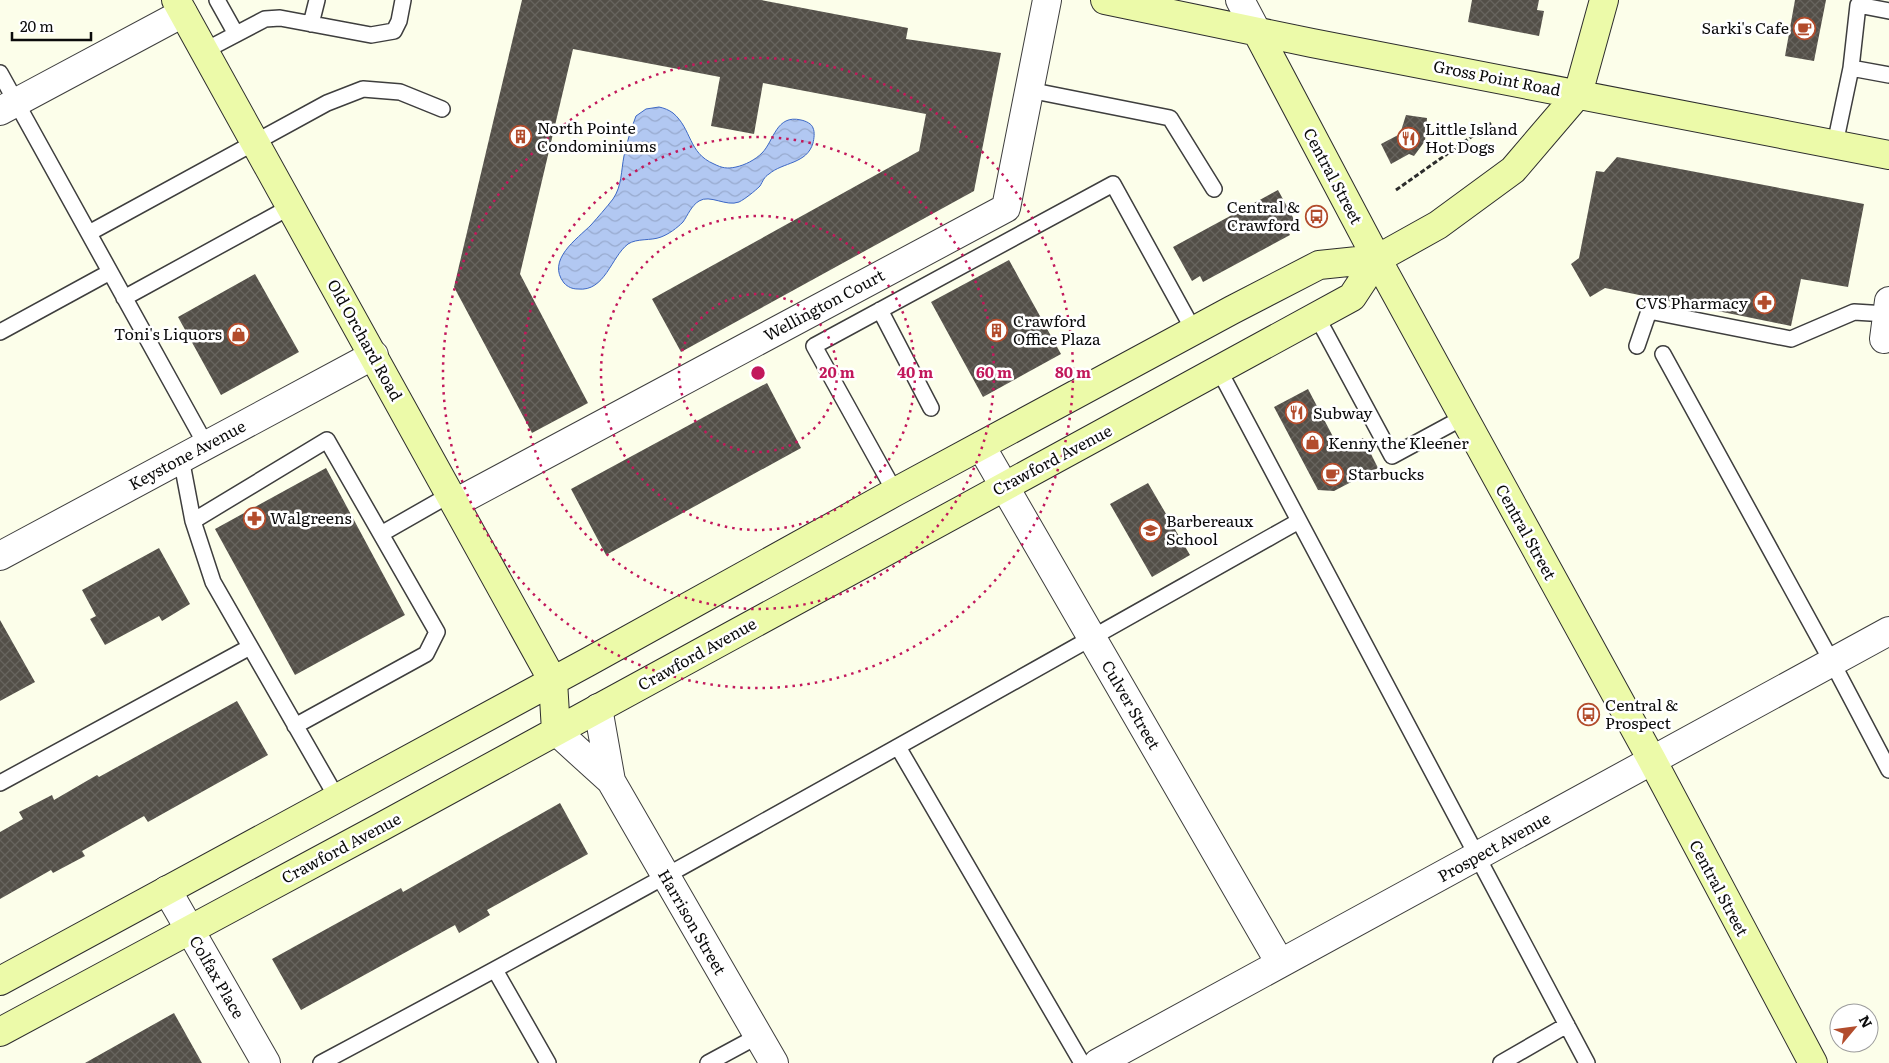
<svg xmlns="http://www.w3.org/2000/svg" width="1889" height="1063" viewBox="0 0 1889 1063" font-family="Literata,serif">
<defs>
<pattern id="water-waves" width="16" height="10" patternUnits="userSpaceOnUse" patternTransform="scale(1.25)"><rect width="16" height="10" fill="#b2c8f2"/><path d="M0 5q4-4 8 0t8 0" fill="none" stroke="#98aace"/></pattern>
<pattern id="building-cross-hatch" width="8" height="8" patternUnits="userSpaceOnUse" patternTransform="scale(1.25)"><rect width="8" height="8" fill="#534f48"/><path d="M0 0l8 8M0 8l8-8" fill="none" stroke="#67645e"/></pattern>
</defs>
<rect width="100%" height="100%" fill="#fcfeea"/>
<path fill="url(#water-waves)" stroke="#3d68c5" d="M659 107C664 108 669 110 673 113 692 129 688 153 714 164 722 168 727 169 736 167 745 165 755 160 762 153 774 141 776 114 801 120 806 121 812 124 813 128 815 132 814 139 813 143 807 164 783 162 769 174 764 177 763 181 760 186 755 191 745 199 739 202 726 207 710 194 699 201 691 206 688 215 683 222 677 228 669 234 661 237 651 241 637 238 628 244 611 257 605 292 578 289 572 289 568 287 564 283 546 260 577 239 591 225 598 217 606 208 613 199 622 186 621 171 624 156 627 142 631 129 636 116L646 109Z"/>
<path fill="url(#building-cross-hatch)" d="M522 0H761L908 28 906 39 1001 53 974 191 681 352 652 299 919 151 926 114 763 83 754 134 711 126 720 77 573 49 520 274 588 403 532 433 454 287Z
M1472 0H1539L1537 10 1544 11 1539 36 1468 22Z
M1795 0H1826L1814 61 1785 56Z
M1406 115 1427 118 1425 141 1414 156 1409 154 1391 164 1381 144 1400 134Z
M1617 157 1864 204 1848 287 1801 279 1791 326 1605 288 1590 297 1571 264 1579 258 1596 171 1604 172Z
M1278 190 1296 223 1286 228 1290 235 1203 282 1200 276 1192 281 1173 247Z
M1009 260 1061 354 983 397 931 302Z
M255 274 299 352 221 395 178 317Z
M767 383 801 448 606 555 571 489Z
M1308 389 1340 450 1363 438 1378 468 1334 491 1318 490 1274 407Z
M326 468 405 615 295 675 215 529Z
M1148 483 1190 555 1152 577 1110 504Z
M159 548 190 604 162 621 159 616 105 645 90 619 96 616 82 590Z
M0 620 35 682 0 701Z
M237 701 268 755 148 822 144 816 82 851 85 856 53 873 51 870 0 899V832L23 819 19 812 52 795 54 800 97 775 99 777Z
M560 803 588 854 487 910 490 915 459 933 455 925 301 1010 272 959 401 888 403 892Z
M174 1013 202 1063H85Z"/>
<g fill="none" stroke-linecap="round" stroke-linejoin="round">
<defs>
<path id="lane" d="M217 0 236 34
M311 24 317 0
M204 51 265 19 280 18 371 35 394 31 399 21 403 0
M1851 68 1889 75
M0 73 206 445
M1029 90 1170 118 1214 189
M1835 144 1851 68 1858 5 1889 11
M89 233 327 103 363 89 400 92 442 109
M124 298 290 207
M880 310 931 408
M1317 317 1392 456 1464 417
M0 332 110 272
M1637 346 1649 311 1791 339 1854 312 1887 314
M1663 354 1832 662 1889 770
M1219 370 1587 1063
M181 458 193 521 213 582 337 798
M895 492 814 346 1113 184 1194 331
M193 521 327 440 437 632 426 654 295 726
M381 534 451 494
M898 747 1082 1063
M0 783 250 647
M495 970 548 1063
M321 1063C650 888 974 704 1299 521
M708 1063 758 1036
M1501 1063 1567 1025"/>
<path id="street" d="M1240 0 1257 32
M0 111 183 13
M1884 339 1889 301
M981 446 1280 963
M455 503 1006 208 1047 0
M0 556 374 355
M598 708 611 781
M556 731 611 781 774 1063
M167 890 266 1063
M1098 1063 1889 631"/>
<path id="secondary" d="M176 0 553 681 556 731
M1105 0 1312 43 1889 155
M1257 32 1377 259 1652 760 1813 1063
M0 981 588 662 895 492 1232 310 1319 265 1377 259 1438 225 1513 170 1578 94 1604 0
M0 1032 381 827 1352 297 1377 259"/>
</defs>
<use href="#lane" stroke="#3e3e3e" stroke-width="18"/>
<use href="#street" stroke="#3e3e3e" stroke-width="30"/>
<use href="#secondary" stroke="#2d2d2d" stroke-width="30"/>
<path stroke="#2d2d2d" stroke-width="3" stroke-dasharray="5 2.5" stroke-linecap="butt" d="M1396 190 1491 123"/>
<use href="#lane" stroke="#fff" stroke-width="15"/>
<use href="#street" stroke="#fff" stroke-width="28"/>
<use href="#secondary" stroke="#ecfaa9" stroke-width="28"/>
</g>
<g fill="none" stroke="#c2185b" stroke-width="2.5" stroke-dasharray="2.5 5">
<circle cx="758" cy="373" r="79"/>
<circle cx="758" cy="373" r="157"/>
<circle cx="758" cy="373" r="236"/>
<circle cx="758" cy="373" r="315"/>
</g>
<defs>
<symbol id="cafe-ring" viewBox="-11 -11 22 22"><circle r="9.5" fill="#fff" stroke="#b24c2c" stroke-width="1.5"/><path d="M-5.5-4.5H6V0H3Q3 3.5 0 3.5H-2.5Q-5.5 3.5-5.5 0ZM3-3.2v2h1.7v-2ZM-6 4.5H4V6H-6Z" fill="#b24c2c"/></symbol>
<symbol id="building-ring" viewBox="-11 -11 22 22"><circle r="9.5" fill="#fff" stroke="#b24c2c" stroke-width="1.5"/><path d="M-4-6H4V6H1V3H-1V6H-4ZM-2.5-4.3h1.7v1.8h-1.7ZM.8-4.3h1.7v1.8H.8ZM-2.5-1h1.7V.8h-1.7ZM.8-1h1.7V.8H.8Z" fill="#b24c2c"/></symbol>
<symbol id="restaurant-ring" viewBox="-11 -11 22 22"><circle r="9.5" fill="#fff" stroke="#b24c2c" stroke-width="1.5"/><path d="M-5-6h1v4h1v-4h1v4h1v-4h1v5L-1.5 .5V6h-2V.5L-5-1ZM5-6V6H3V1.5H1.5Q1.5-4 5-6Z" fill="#b24c2c"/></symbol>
<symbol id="bus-ring" viewBox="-11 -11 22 22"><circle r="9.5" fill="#fff" stroke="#b24c2c" stroke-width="1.5"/><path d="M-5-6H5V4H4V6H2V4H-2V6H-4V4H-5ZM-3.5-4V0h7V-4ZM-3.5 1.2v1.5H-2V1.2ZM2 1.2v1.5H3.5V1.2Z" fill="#b24c2c"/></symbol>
<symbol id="pharmacy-ring" viewBox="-11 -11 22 22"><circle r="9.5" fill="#fff" stroke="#b24c2c" stroke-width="1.5"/><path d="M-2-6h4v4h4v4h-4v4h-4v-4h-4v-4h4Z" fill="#b24c2c"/></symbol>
<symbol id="shop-ring" viewBox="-11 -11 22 22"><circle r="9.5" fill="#fff" stroke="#b24c2c" stroke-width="1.5"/><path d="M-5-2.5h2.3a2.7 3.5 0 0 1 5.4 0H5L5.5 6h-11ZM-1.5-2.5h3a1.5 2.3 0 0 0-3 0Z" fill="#b24c2c"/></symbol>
<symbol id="school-ring" viewBox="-11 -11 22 22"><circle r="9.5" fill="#fff" stroke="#b24c2c" stroke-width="1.5"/><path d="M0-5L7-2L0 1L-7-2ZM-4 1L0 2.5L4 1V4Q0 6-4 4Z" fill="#b24c2c"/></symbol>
</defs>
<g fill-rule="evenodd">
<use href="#cafe-ring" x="1792" y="16" width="25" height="25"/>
<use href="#building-ring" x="508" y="124" width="25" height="25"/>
<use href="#restaurant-ring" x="1396" y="126" width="25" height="25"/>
<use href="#bus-ring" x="1304" y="204" width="25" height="25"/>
<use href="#pharmacy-ring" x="1752" y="290" width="25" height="25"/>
<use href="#building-ring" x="984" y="318" width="25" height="25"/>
<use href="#shop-ring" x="226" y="322" width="25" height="25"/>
<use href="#restaurant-ring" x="1284" y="400" width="25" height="25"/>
<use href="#shop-ring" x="1300" y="430" width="25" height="25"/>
<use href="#cafe-ring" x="1320" y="462" width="25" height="25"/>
<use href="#pharmacy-ring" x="242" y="506" width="25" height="25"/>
<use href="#school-ring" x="1138" y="518" width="25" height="25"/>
<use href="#bus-ring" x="1576" y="702" width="25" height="25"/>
</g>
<g text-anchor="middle" stroke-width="5" stroke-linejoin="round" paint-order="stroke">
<g font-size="16" fill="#0b0b0b" stroke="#fff" text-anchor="start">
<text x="1789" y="34" text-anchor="end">Sarki's Cafe</text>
<text x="537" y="134">North Pointe<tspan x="537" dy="18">Condominiums</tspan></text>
<text x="1425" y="135">Little Island<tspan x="1425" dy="18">Hot Dogs</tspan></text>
<text x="1300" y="213" text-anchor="end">Central &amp;<tspan x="1300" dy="18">Crawford</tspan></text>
<text x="1748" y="309" text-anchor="end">CVS Pharmacy</text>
<text x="1013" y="327">Crawford<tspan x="1013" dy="18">Office Plaza</tspan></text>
<text x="222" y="340" text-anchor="end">Toni's Liquors</text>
<text x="1313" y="419">Subway</text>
<text x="1328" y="449">Kenny the Kleener</text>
<text x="1348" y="480">Starbucks</text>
<text x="270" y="524">Walgreens</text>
<text x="1166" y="527">Barbereaux<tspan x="1166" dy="18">School</tspan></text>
<text x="1605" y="711">Central &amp;<tspan x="1605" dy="18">Prospect</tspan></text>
</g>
<g font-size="16" fill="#0b0b0b" stroke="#fff">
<text transform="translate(1497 78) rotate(11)" y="6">Gross Point Road</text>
<text transform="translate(1333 176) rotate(62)" y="6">Central Street</text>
<text transform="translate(824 305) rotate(-28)" y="6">Wellington Court</text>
<text transform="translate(365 340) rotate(61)" y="6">Old Orchard Road</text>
<text transform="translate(187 455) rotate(-28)" y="6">Keystone Avenue</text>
<text transform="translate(1052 460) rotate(-28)" y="6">Crawford Avenue</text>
<text transform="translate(1526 532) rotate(61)" y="6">Central Street</text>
<text transform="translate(697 654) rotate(-29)" y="6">Crawford Avenue</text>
<text transform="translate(1131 705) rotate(60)" y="6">Culver Street</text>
<text transform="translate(1494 847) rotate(-29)" y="6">Prospect Avenue</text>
<text transform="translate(341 848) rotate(-28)" y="6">Crawford Avenue</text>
<text transform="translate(1719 888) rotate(62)" y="6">Central Street</text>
<text transform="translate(692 922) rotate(60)" y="6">Harrison Street</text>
<text transform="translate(217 977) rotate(60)" y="6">Colfax Place</text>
</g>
</g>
<circle cx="758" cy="373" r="8" fill="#c2185b" stroke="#fff" stroke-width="2.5"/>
<g font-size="15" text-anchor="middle" font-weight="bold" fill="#c2185b" stroke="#fff" stroke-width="5" stroke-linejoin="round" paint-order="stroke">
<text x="837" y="378">20 m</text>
<text x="915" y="378">40 m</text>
<text x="994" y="378">60 m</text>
<text x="1073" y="378">80 m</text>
</g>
<g transform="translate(1854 1028) rotate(61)"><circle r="24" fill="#ffffff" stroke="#9d9d9d"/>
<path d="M0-4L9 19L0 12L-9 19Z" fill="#b24c2c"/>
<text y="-8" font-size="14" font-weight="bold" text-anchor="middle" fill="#0b0b0b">N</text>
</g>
<path d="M12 32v8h79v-8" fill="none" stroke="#0b0b0b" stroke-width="2.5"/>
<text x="20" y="32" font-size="15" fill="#0b0b0b" stroke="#ffffff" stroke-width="4" paint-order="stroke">20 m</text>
</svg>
